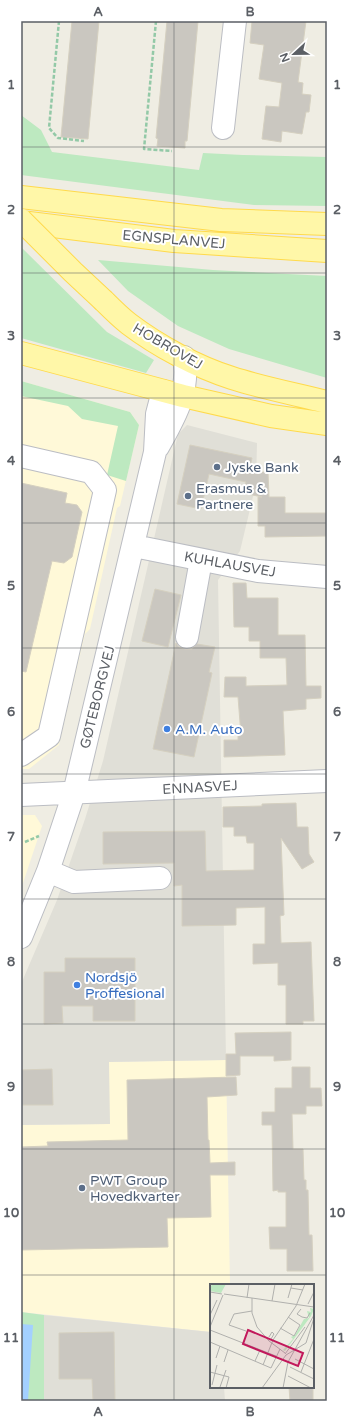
<svg xmlns="http://www.w3.org/2000/svg" width="348" height="1422" viewBox="0 0 348 1422" font-family="'Varela Round',sans-serif">
<rect width="100%" height="100%" fill="#efede3"/>
<path fill="#fff9d8" d="M21 381 130 412 139 425 120 506 117 508 90 629 85 634 59 745 29 769H21Z
M21 815H35L42 826 21 889Z
M226 1060 230 1285H211V1332L21 1312V1125L109 1124V1062Z"/>
<path fill="#e0dfd7" d="M187 425 257 443 256 484 240 551 218 580 226 1060 109 1062 110 1124 21 1125V984L57 900 85 819 103 761 178 434Z
M44 1315 211 1332V1387H224L225 1401H44Z"/>
<path fill="#bde9c0" d="M21 115 41 130 52 152 199 170 203 153 243 155 327 157V206L254 205 21 175Z
M21 247 107 332 154 360 146 373 21 338Z
M98 260 213 270 327 276V378L229 349 178 326 128 291Z
M21 381 130 412 139 425 126 481 107 475 118 426 82 419 68 406 21 396Z
M21 1312 44 1315V1401H21Z"/>
<path fill="#a3d0ff" d="M21 1324 33 1325 28 1401H21Z"/>
<path fill="#cac7c0" stroke="#d5d0c0" d="M72 21H99L88 139 61 137Z
M167 21H198L187 141H185V148L157 146 158 139 156 138Z
M252 21H306L298 82 303 83 302 94 311 95 309 112H306L302 134 282 131 281 142 262 139 266 106 279 107 282 83 259 79 264 45 250 43Z
M190 445 252 458 249 472H268L269 497H285V513H327V536L265 537V526H258V497H262L243 493 246 482 209 474 201 509 177 504Z
M21 483 67 493 65 503 77 505 82 512 72 557 64 563 52 561 26 672 21 671Z
M233 583H246L247 598H278V635H305L306 686H321V698L306 699V709L283 711 285 755 224 757V740H238V735H241L238 697H224L225 677H246V686L287 685 286 658H260V641H249V627H234Z
M155 589 181 595 168 647 142 641Z
M176 643 179 647 185 649H192L197 644 215 647 209 672 212 673 194 757 153 749Z
M296 803 297 827H308L309 854 314 862 302 869 281 838 284 915 280 916 281 943 311 942 314 1021H303V1024H286V985H278V963L253 964V944H265V907L236 908V925L182 926V885L174 886V863L103 864V832L205 831 206 871 254 870V843H247L246 836H234V827H223V807L262 806V804Z
M65 958H135V1021H93V1006H62L63 1023 44 1024V972H65Z
M291 1032V1060L274 1061V1056H240V1075L226 1076V1054H236L235 1033Z
M292 1067H310V1088H321L322 1106H306V1114H292L293 1149H303L304 1180H306V1190H308L309 1235H312L313 1271H287V1249H270L269 1227H286V1192H278V1190L273 1191 272 1125H262V1112H275V1088H292Z
M52 1069 53 1105H21V1070Z
M236 1077 237 1095 207 1097 208 1140H209L210 1163 235 1162V1175H210L211 1217 167 1218 168 1247 21 1250V1147L48 1146 47 1142 128 1140 127 1080Z
M114 1332 115 1401H93L92 1379H59V1333Z
M289 1387H313V1401H290Z"/>
<g fill="none" stroke-linecap="round" stroke-linejoin="round">
<defs>
<path id="minor" d="M223 128 235 21
M158 447C174 418 190 393 184 357
M21 456 91 472 105 490 49 736 21 755
M134 546 258 571 327 577
M187 637 201 560
M21 795 327 781
M48 871 74 882 160 878
M21 937 48 871 74 793 155 452 157 414 163 391"/>
<path id="major" d="M21 197 221 220 327 224
M21 222 174 241 327 251
M104 301C112 309 120 317 129 324 158 346 197 367 232 378 263 388 295 394 327 402
M21 353 183 396 271 416 327 424"/>
</defs>
<use href="#minor" stroke="#bbbdc3" stroke-width="24"/>
<use href="#major" stroke="#ffda4c" stroke-width="24"/>
<path stroke="#93c9a7" stroke-width="2.5" stroke-dasharray="4 2" stroke-linecap="butt" d="M59 21 49 128 58 138 84 141
M156 21 144 149 172 151
M25 842 39 836"/>
<use href="#minor" stroke="#fff" stroke-width="22"/>
<use href="#major" stroke="#fff7a8" stroke-width="22"/>
<defs>
<path id="major-bridge" d="M21 220 73 272 104 301"/>
</defs>
<use href="#major-bridge" stroke="#ffda4c" stroke-width="24" stroke-linecap="butt"/>
<use href="#major-bridge" stroke="#fff7a8" stroke-width="22"/>
</g>
<path fill="none" stroke="#5b5f65" stroke-width="1" stroke-opacity="0.55" d="M174 21V1401M21 147H327M21 273H327M21 398H327M21 523H327M21 648H327M21 774H327M21 899H327M21 1024H327M21 1149H327M21 1275H327"/>
<g fill="#5c6f8a" stroke="#fff" stroke-width="1.5">
<circle cx="217" cy="467" r="4"/>
<circle cx="188" cy="496" r="4"/>
<circle cx="82" cy="1188" r="4"/>
</g>
<g fill="#3f7fe0" stroke="#fff" stroke-width="1.5">
<circle cx="167" cy="729" r="4"/>
<circle cx="77" cy="985" r="4"/>
</g>
<g text-anchor="middle" stroke-width="4" stroke-linejoin="round" paint-order="stroke">
<g font-size="14" fill="#5b5f65" stroke="#fff">
<text transform="translate(174 239) rotate(5)" y="5">EGNSPLANVEJ</text>
<text transform="translate(168 346) rotate(30)" y="5">HOBROVEJ</text>
<text transform="translate(230 564) rotate(10)" y="5">KUHLAUSVEJ</text>
<text transform="translate(97 697) rotate(-76)" y="5">GØTEBORGVEJ</text>
<text transform="translate(200 787) rotate(-3)" y="5">ENNASVEJ</text>
</g>
<g font-size="14" fill="#4e5e75" stroke="#fff" text-anchor="start">
<text x="225" y="472">Jyske Bank</text>
<text x="196" y="493">Erasmus &amp;<tspan x="196" dy="16">Partnere</tspan></text>
<text x="90" y="1185">PWT Group<tspan x="90" dy="16">Hovedkvarter</tspan></text>
</g>
<g font-size="14" fill="#366cbe" stroke="#fff" text-anchor="start">
<text x="175" y="734">A.M. Auto</text>
<text x="85" y="982">Nordsjö<tspan x="85" dy="16">Proffesional</tspan></text>
</g>
</g>
<g transform="translate(210 1284)">
<rect width="104" height="104" fill="#efede3"/>
<path d="M5 0H16L11 9 0 7V2ZM100 24 104 25 101 32 75 67 73 66 83 55 81 53 85 51 94 35 99 34 97 27 101 28Z" fill="#bde9c0"/>
<path fill="none" stroke="#b0b0ad" stroke-width="1" d="M81 4 93 6M0 8 12 10M14 10 28 12M28 12 104 23M37 14 39 0M42 14V29L47 43 59 57 75 69M78 14 82 0M62 17 65 0M98 20 104 8M91 25 87 30 92 33 97 34 100 29M0 31 7 16M0 43 13 11M70 44 84 52 90 41 78 33M0 46 66 72M36 47 19 41 24 30 42 27M59 53 62 48 64 50 61 55M0 58 61 84 70 65M75 70 95 43M6 74 10 62M85 75 104 85M45 77 50 66M14 78 18 66M53 81 63 56 86 22 95 0M80 83 104 95M0 88 19 93 16 104M91 88 104 55M78 92 101 104M2 101 7 81M10 103 16 86M52 104 76 71 96 59 104 34M73 104 78 78 104 31"/>
<path fill="#c2185b" fill-opacity="0.15" stroke="#c2185b" stroke-width="2" d="M38 46 93 69 88 82 33 60Z"/>
<rect width="104" height="104" fill="none" stroke="#5b5f65" stroke-width="2"/>
</g>
<rect width="348" height="1422" fill="none" stroke="#ffffff" stroke-width="44"/>
<g transform="translate(294 54) rotate(248)" stroke="#ffffff" stroke-width="3" paint-order="stroke">
<path d="M0-3L7 15L0 10L-7 15Z" fill="#5b5f65"/>
<text y="-6" font-size="11" font-weight="bold" text-anchor="middle" fill="#5b5f65">N</text>
</g>
<rect x="22" y="22" width="304" height="1378" fill="none" stroke="#5b5f65" stroke-width="1.5"/>
<g font-size="13" text-anchor="middle" font-weight="bold" fill="#5b5f65">
<text x="98" y="16">A</text>
<text x="250" y="16">B</text>
<text x="11" y="89">1</text>
<text x="337" y="89">1</text>
<text x="11" y="214">2</text>
<text x="337" y="214">2</text>
<text x="11" y="340">3</text>
<text x="337" y="340">3</text>
<text x="11" y="465">4</text>
<text x="337" y="465">4</text>
<text x="11" y="590">5</text>
<text x="337" y="590">5</text>
<text x="11" y="716">6</text>
<text x="337" y="716">6</text>
<text x="11" y="841">7</text>
<text x="337" y="841">7</text>
<text x="11" y="966">8</text>
<text x="337" y="966">8</text>
<text x="11" y="1091">9</text>
<text x="337" y="1091">9</text>
<text x="11" y="1217">10</text>
<text x="337" y="1217">10</text>
<text x="11" y="1342">11</text>
<text x="337" y="1342">11</text>
<text x="98" y="1416">A</text>
<text x="250" y="1416">B</text>
</g>
</svg>
